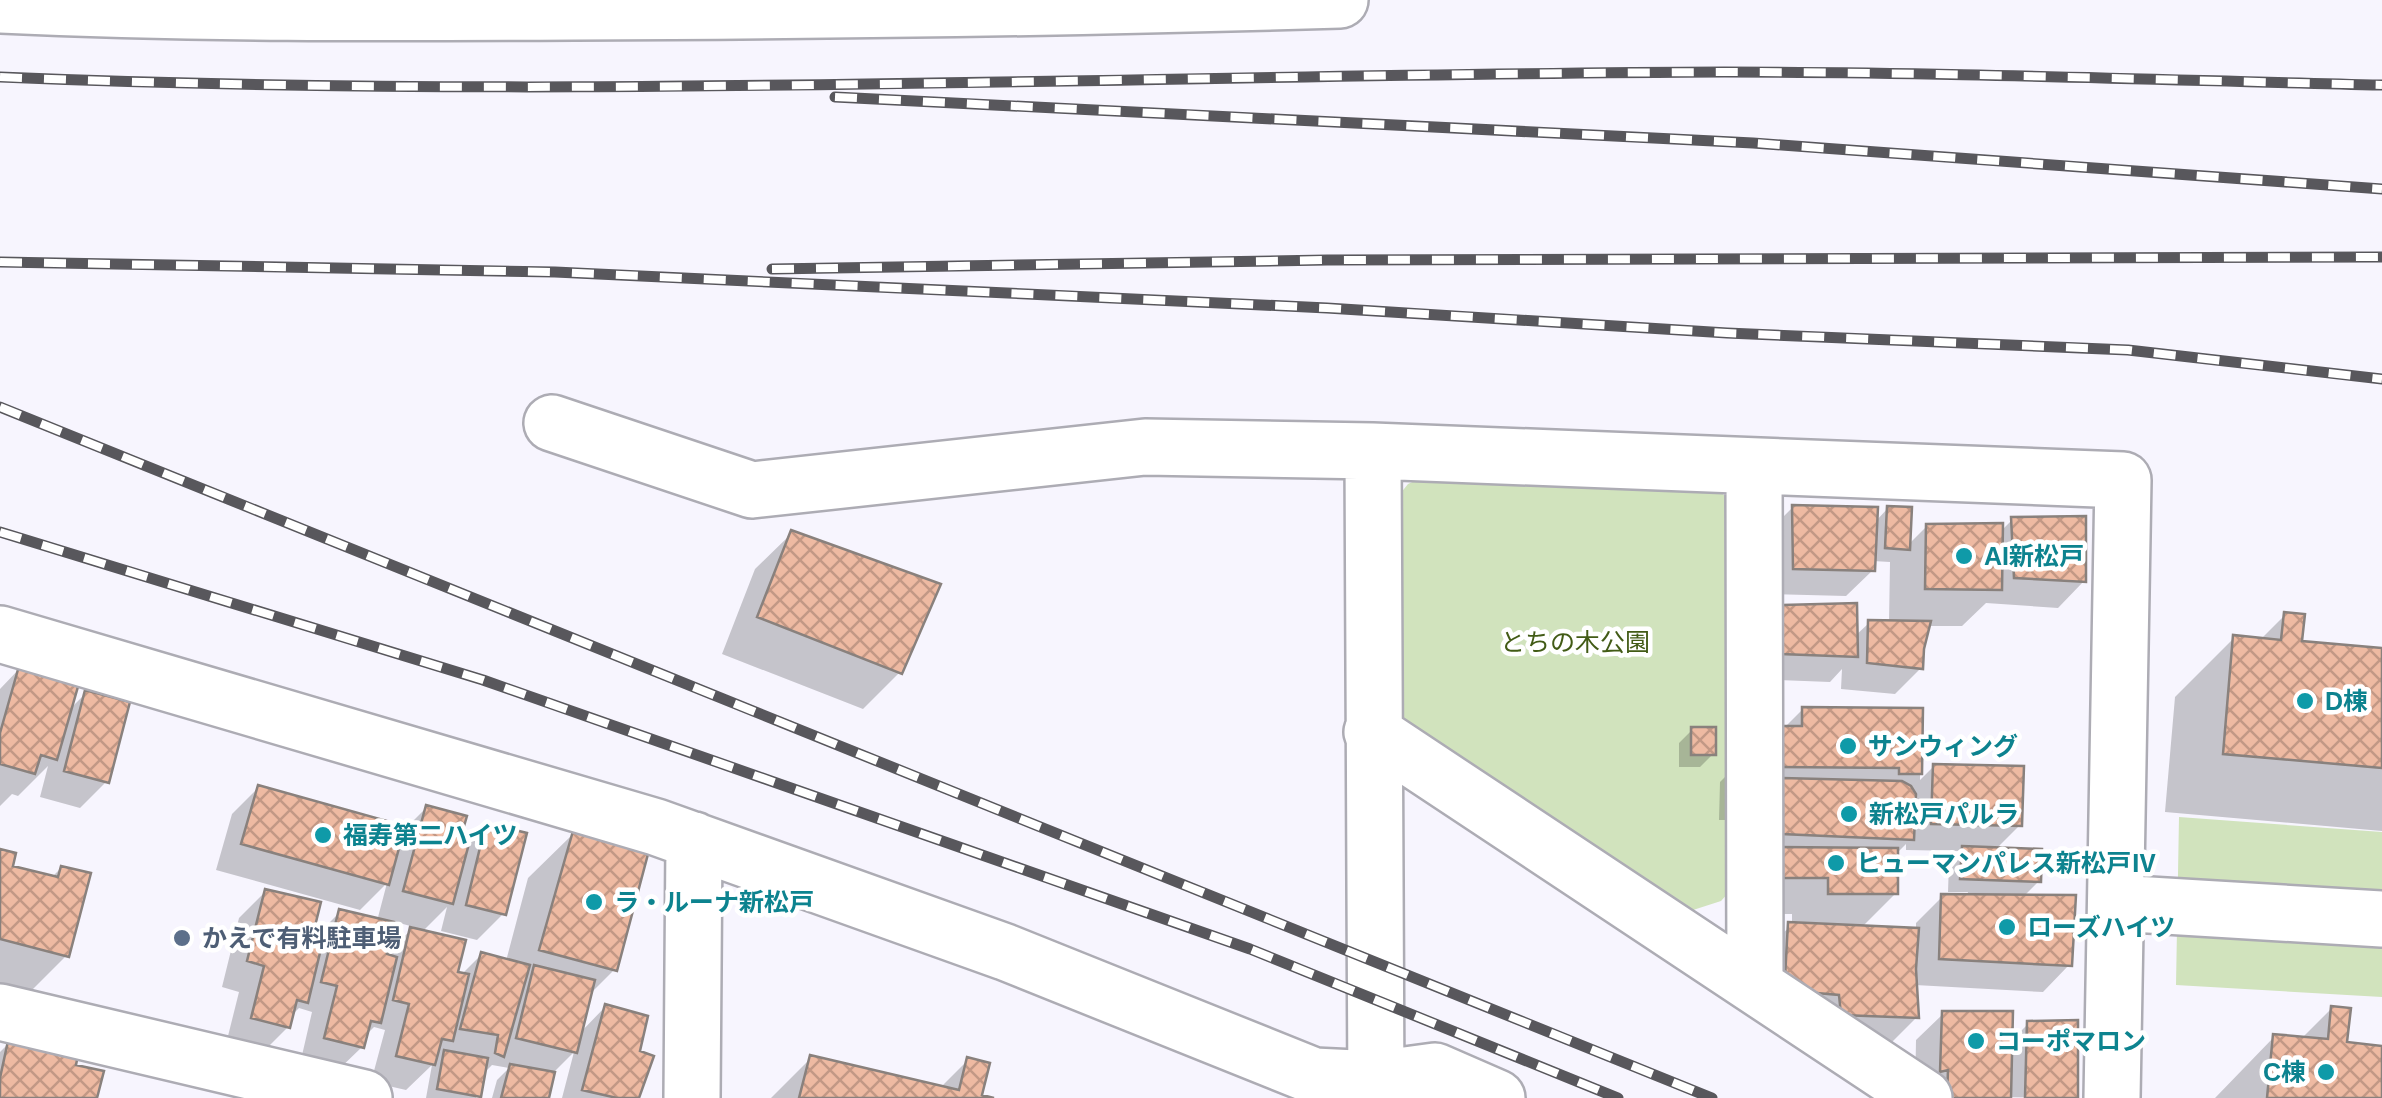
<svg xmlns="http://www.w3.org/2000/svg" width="2382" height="1098" viewBox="0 0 2382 1098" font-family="Helvetica,'Noto Sans JP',sans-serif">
<defs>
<pattern id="building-cross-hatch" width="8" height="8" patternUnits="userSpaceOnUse" patternTransform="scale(2.5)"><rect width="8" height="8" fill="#eebaa2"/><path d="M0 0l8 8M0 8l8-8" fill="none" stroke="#c29885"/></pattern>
</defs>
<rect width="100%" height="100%" fill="#f7f5fe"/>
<path fill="#d1e3bd" d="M1421 478 1704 483 1724 495 1736 527 1730 891 1721 901 1690 911 1407 723 1398 711 1396 499 1408 484Z
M2179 817 2382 832V997L2176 985Z"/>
<path fill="#0003" fill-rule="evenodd" d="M1793 507 1875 522 1888 508 1908 545 1927 526 2000 532 2012 520 2084 581 2058 608 1986 603 1962 626H1927L1921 668 1895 694 1841 689 1842 669 1830 682 1756 679 1757 634 1784 607 1855 636 1869 623H1889L1890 562 1873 561V570L1846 596 1768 594 1767 533Z
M792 533 900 672 863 709 722 654 755 569Z
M2285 615 2300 644 2382 651V831L2165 812 2175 697 2234 638 2260 640Z
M20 668 69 710 86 693 106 782 80 808 40 797 48 766 18 796 12 794 0 806V689Z
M1803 709 1921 710 1920 780 1934 766 2020 825 1995 850 2039 881 2023 897 2069 965 2043 992 1915 985 1917 1017 1891 1043 1816 1040 1763 951 1792 925V914H1738L1757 820H1719L1720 782 1774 728H1784ZM1906 844V850L1961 851 1949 862 1948 892H1968L1967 897H1942L1916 923V930L1861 928 1896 893 1895 855Z
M1692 730 1713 754 1700 767H1679V743Z
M258 788 406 828 426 808 459 835 466 847 487 826 503 914 477 940 441 931 447 907 422 932 455 974 461 975 482 954 506 961 528 878 573 834 614 970 588 996 579 1034 605 1007 637 1053V1098H562L574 1052 552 1074 546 1098H492L497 1080 509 1068 492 1065 483 1074 476 1098H426L432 1065 406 1090 371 1082 385 1030 374 1027 364 1037 362 1047 335 1073 300 1064 312 1012 299 1008 291 1016 288 1027 262 1053 226 1044 239 992 222 987 239 918 266 891 310 936 315 937 340 912 377 921 387 883 360 910 216 870 232 814ZM392 921 414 927 383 957Z
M0 851 9 867 51 878 61 868 67 955 13 1009 0 1006Z
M2332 1008 2344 1044 2382 1048V1098H2215L2274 1037 2301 1039Z
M1943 1014 2010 1042 2028 1024 2076 1098 1915 1096 1916 1040Z
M9 1043 74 1067 95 1098H0V1052Z
M811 1058 940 1088 968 1060 979 1097 984 1098H771Z"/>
<path fill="url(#building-cross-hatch)" stroke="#89817d" stroke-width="2.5" d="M1792 505 1878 507 1875 571 1793 569Z
M1887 506 1912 507 1910 550 1885 548Z
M2086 516V582L2014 578 2011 517Z
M2003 523 2002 590 1925 589 1926 524Z
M791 530 941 584 902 674 757 617Z
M1857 603 1858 657 1781 654 1783 605Z
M2284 612 2305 614 2302 641 2382 648V768L2223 754 2233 635 2281 640Z
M1868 620 1931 621 1924 649 1923 669 1867 663Z
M19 666 79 683 57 760 41 755 35 774 0 764V733Z
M85 690 130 702 109 783 64 771Z
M1802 707 1923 708 1922 774H1899V768L1772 767 1773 726H1802Z
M1691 727H1716V755H1691Z
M1933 764 2024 766 2022 826 1931 824Z
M1782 778 1902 781 1911 786 1916 794 1914 840 1782 834Z
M258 785 405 826 389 885 241 844Z
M426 805 467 816 462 833 471 836 453 904 403 891Z
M486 823 527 833 506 915 466 905Z
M573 831 648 854 617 971 539 950Z
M1962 846 2042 849 2041 882 1960 879Z
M1774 847 1898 848V894H1828V878H1774Z
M0 849 16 853 13 866 58 877 61 866 91 873 69 957 0 939Z
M265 889 321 902 313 934 324 936 308 1003 297 1000 290 1028 251 1018 264 966 247 961Z
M1941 894 2076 895 2072 966 1939 959Z
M339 909 394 922 387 954 397 957 381 1023 371 1021 364 1048 324 1038 337 986 321 982Z
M1788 922 1919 928 1916 969 1919 1018 1841 1015 1839 995 1805 992 1785 978Z
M410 927 466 940 458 972 469 974 453 1041 442 1039 435 1065 396 1056 409 1004 393 1000Z
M481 952 530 965 504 1057 495 1053 498 1035 460 1029Z
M534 965 595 980 577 1053 516 1038Z
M605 1004 648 1016 640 1051 654 1056 639 1098H617L582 1090Z
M2331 1006 2351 1008 2347 1042 2382 1046V1098H2267L2273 1034 2328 1039Z
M1942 1011H2013L2011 1098H1947L1948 1070 1940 1072Z
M2078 1020V1098H2025L2027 1021Z
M8 1041 78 1055 76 1065 104 1071 97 1098H0V1078Z
M444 1050 488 1058 481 1097 437 1089Z
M810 1055 959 1090 967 1057 990 1063 982 1095 994 1098H799Z
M510 1064 555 1072 549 1098H501Z"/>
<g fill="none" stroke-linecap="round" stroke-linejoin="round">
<defs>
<path id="minor" d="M0 5C192 14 383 13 575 12 830 11 1085 8 1340 0
M552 423 752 490 1145 447 1373 451 2123 480 2112 1098
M1373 451 1376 1098
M1754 467 1755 985
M0 634 656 827 1005 952 1314 1076 1376 1079 1435 1071 1497 1098
M1372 732 1924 1098
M2116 903 2382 919
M0 1012 364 1098
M692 1098 694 840"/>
</defs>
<use href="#minor" stroke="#adacb4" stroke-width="60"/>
<use href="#minor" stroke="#fff" stroke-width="55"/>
<defs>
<path id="rail" d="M0 77C574 101 1149 74 1724 72 1943 72 2163 80 2382 85
M835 97 1753 143 2382 189
M0 262 555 272 1327 308 1727 333 2128 350 2382 379
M772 269 1327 260 2382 257
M0 407 1712 1098
M0 532 483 680 1250 949 1618 1098"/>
</defs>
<use href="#rail" stroke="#58575c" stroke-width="11"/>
<use href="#rail" stroke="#fff" stroke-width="8" stroke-dasharray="22" stroke-linecap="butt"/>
</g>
<g fill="#0f9aa8" stroke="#fff" stroke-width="4">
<circle cx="1964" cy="556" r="10"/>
<circle cx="2305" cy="701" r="10"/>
<circle cx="1848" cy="746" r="10"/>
<circle cx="1849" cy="814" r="10"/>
<circle cx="323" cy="835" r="10"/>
<circle cx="1836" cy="863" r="10"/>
<circle cx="594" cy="902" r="10"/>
<circle cx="2007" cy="927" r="10"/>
<circle cx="1976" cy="1041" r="10"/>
<circle cx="2326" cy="1072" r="10"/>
</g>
<circle fill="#5c6f8a" stroke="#fff" stroke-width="4" cx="182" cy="938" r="10"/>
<g text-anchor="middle" stroke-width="9" stroke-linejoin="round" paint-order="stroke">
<g font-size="25" font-weight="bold" fill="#0d838f" stroke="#fff" text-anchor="start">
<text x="1984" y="565">AI新松戸</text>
<text x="2325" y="710">D棟</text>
<text x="1868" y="755">サンウィング</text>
<text x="1869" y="823">新松戸パルラ</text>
<text x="343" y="844">福寿第二ハイツ</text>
<text x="1856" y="872">ヒューマンパレス新松戸Ⅳ</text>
<text x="614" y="911">ラ・ルーナ新松戸</text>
<text x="2027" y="936">ローズハイツ</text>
<text x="1996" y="1050">コーポマロン</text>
<text x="2306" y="1081" text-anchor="end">C棟</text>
</g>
<g font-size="25" fill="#425b16" stroke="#fff">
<text x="1575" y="651">とちの木公園</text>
</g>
<g font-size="25" font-weight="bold" fill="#4e5e75" stroke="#fff" text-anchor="start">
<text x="202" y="947">かえで有料駐車場</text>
</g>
</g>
</svg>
